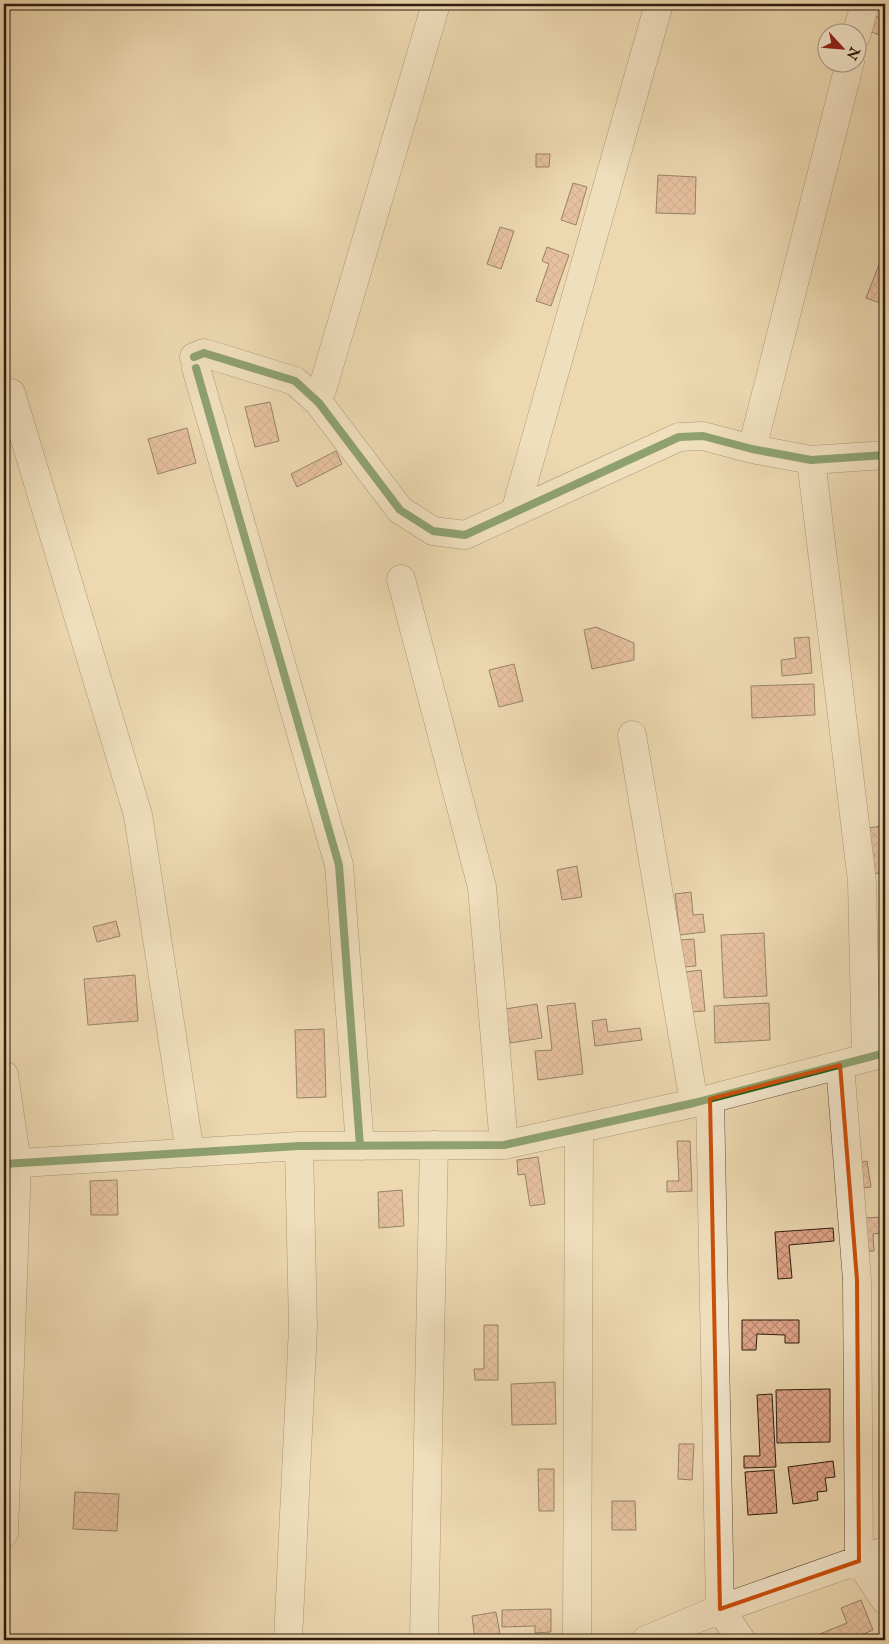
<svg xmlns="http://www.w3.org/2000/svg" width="889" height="1644" viewBox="0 0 889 1644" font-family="'IM FELL English',serif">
<defs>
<pattern id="building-cross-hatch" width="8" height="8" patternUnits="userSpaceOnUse" patternTransform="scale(1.25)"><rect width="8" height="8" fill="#e1a589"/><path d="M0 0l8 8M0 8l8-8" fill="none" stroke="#b7866e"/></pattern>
</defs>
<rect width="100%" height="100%" fill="#edd8b0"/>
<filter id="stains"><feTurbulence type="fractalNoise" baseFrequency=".004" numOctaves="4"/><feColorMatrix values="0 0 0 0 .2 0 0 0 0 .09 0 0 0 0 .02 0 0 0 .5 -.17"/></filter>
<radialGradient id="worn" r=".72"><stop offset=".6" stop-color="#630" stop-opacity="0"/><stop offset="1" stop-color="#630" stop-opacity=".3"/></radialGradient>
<path fill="url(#building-cross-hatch)" stroke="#2d1d0e" d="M872 14 885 21 879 35 865 29Z
M536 154H550L549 167H536Z
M658 175 696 177 695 214 656 213Z
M573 183 587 187 576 225 561 220Z
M500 227 514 231 501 269 487 264Z
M547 247 569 255 551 306 536 301 549 264 542 261Z
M884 252 885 298 883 304 866 298Z
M270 402 279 441 255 447 245 407Z
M187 428 196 463 158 474 148 439Z
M336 451 342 464 297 487 291 474Z
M596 627 634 643V660L592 669 584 630Z
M809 637 812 673 782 676 781 660 796 658 794 638Z
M514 664 523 701 499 707 489 670Z
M814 684 815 715 752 718 751 686Z
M883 826 885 844V872L873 874 867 828Z
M577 866 582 897 562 900 557 870Z
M691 892 693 915 703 914 705 932 680 935 675 894Z
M116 921 120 936 97 942 93 927Z
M764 933 767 996 724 998 721 935Z
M694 939 696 966 683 967 680 940Z
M701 970 705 1011 689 1012 685 972Z
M135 975 138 1021 88 1025 84 979Z
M575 1003 583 1074 538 1080 535 1051 552 1050 547 1006Z
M769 1003 770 1040 715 1043 714 1006Z
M537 1004 542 1038 510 1043 505 1009Z
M606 1019 608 1032 640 1028 642 1040 595 1046 592 1021Z
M324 1029 326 1097 297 1098 295 1030Z
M677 1141H690L692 1191 667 1192V1181H679Z
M538 1157 545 1204 530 1206 525 1174 518 1175 517 1160Z
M867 1161 871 1187 855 1189 852 1164Z
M117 1180 118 1215H91L90 1181Z
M402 1190 404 1226 379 1228 378 1192Z
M885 1217V1233L873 1234 874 1251 860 1252 859 1218Z
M833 1228 834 1241 789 1245 792 1278 778 1279 775 1232Z
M742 1320H799V1343H785V1335L757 1334 756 1350H742Z
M484 1325H498V1380H475L474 1369H484Z
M555 1382 556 1424 512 1425 511 1384Z
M830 1389V1442L777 1443 776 1390Z
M772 1394 776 1467 744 1468V1456H760L757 1395Z
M679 1444H694L692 1480 678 1479Z
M833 1461 835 1477 825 1478 827 1491 817 1492 818 1500 793 1504 788 1467Z
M538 1469H554V1511H539Z
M774 1470 777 1513 748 1515 745 1472Z
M75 1492 119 1494 117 1531 73 1529Z
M612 1501H635L636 1530H612Z
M861 1600 873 1630 849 1640H811L810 1638 847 1623 841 1608Z
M551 1609V1632L535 1633V1626L502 1627V1610Z
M496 1612 501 1640H475L472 1616Z
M885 1630V1640H871Z"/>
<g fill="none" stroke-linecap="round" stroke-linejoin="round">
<defs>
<path id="minor" d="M856 36 865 4
M194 357 204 353 295 381 319 403 400 510 433 531 465 535 679 437 703 436 752 449 811 460 885 455
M196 368 339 865 360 1146
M322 390 436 4
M11 393 138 815 190 1153
M752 449 850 62
M811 460 862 881 866 1058
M515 512 659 4
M401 579 482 887 504 1145
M632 735 694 1103
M840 1065 857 1280 859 1561 885 1600
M4 1075 17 1164 4 1533
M710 1099 720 1609 741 1640
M4 1164 299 1146 504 1145 694 1103 885 1053
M288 1640 303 1327 299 1146
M424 1640 434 1145
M577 1640 579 1129
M646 1640 720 1609 885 1551"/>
</defs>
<use href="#minor" stroke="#5d4c36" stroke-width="29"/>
<use href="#minor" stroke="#f3e6cc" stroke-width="28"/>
<defs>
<path id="cycleway" d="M194 357 204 353 295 381 319 403 400 510 433 531 465 535 679 437 703 436 752 449 811 460 885 455
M196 368 339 865 360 1146
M4 1164 299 1146 504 1145 694 1103 885 1053"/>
</defs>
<use href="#cycleway" stroke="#f3e6cc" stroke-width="11"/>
<use href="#cycleway" stroke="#1b5e20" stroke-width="8"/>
</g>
<path d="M0 0H889V1644H0ZM840 1065 857 1280 859 1561 720 1609 710 1099Z" fill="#edd8b0" fill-opacity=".55" fill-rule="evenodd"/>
<path fill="none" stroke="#cc500c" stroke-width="4" stroke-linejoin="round" d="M840 1065 857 1280 859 1561 720 1609 710 1099Z"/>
<rect width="889" height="1644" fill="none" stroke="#edd8b0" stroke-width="20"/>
<rect x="5" y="5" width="879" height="1634" fill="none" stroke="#2d1d0e" stroke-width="2.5"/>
<rect x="10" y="10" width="869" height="1624" fill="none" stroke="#2d1d0e"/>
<g transform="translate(842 48) rotate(116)"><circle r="24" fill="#f3e6cc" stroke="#a49680"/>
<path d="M0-4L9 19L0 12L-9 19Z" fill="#8f2418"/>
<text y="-8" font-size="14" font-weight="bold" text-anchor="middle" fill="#2d1d0e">N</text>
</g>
<rect width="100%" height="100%" filter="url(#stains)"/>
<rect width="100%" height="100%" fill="url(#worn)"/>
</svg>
